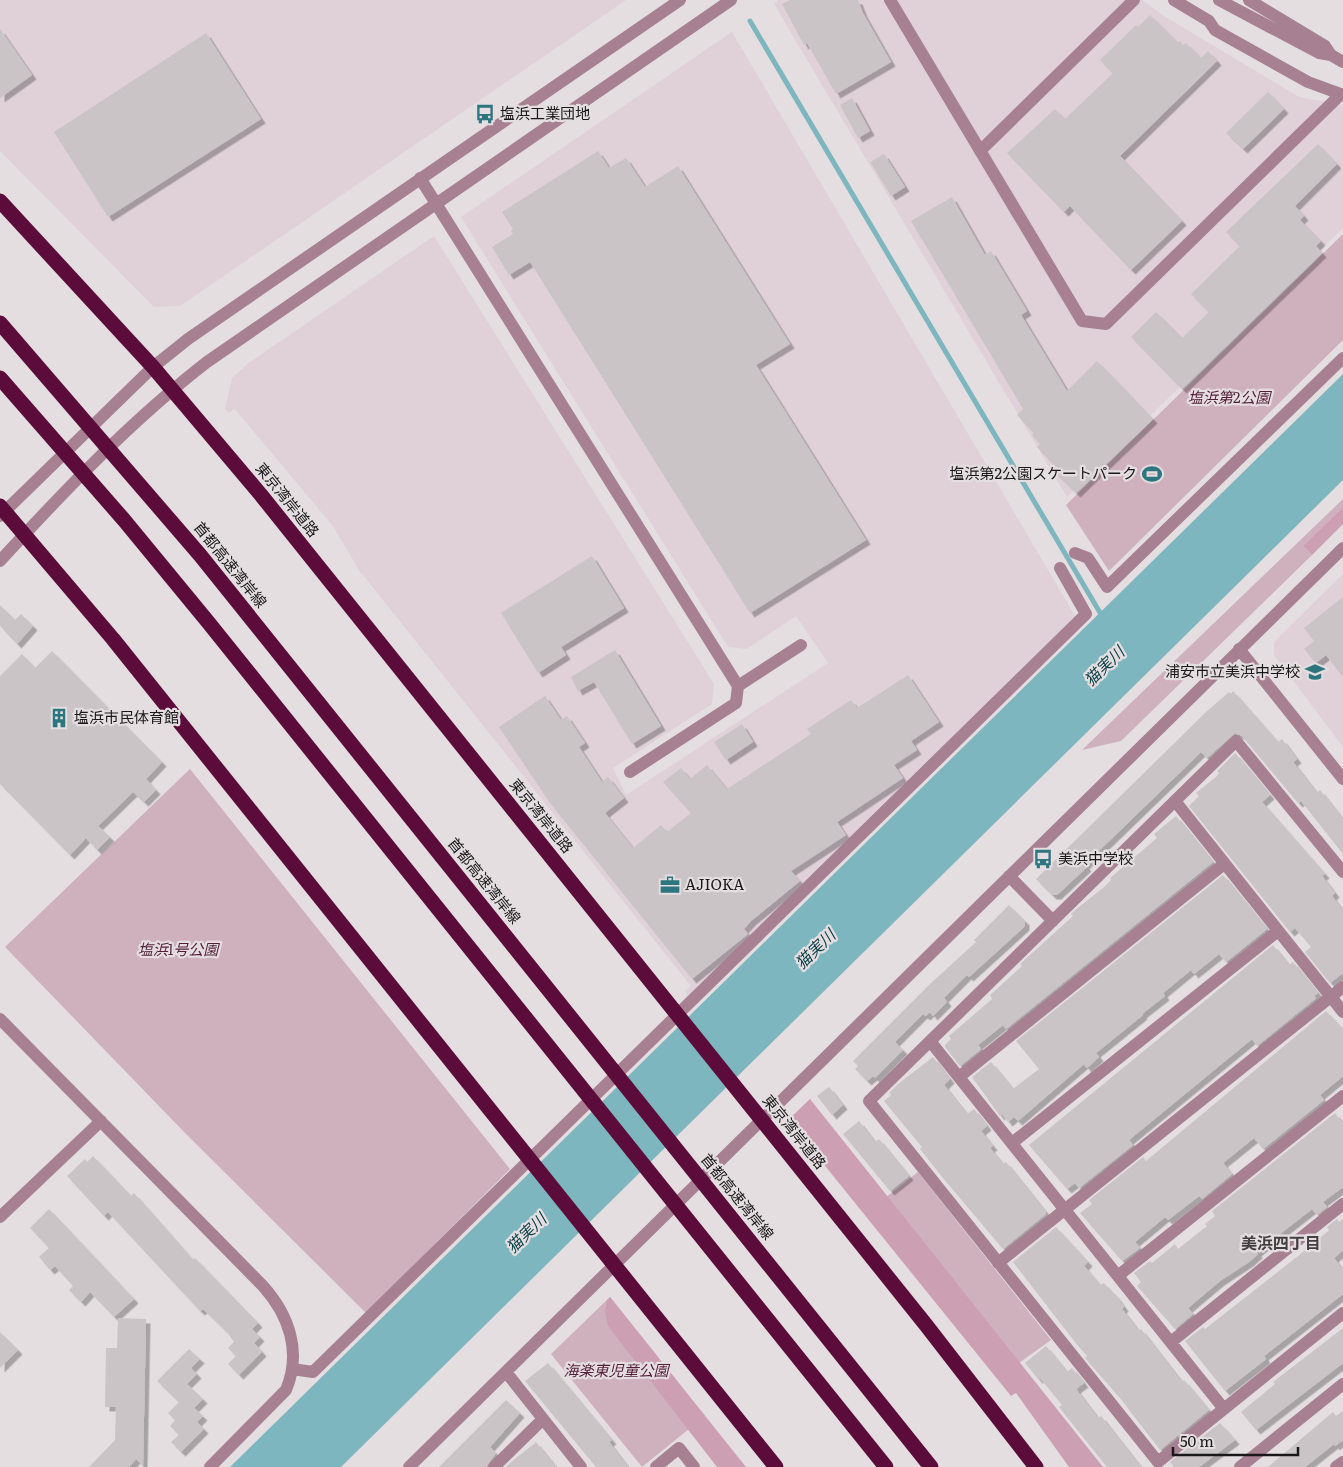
<svg xmlns="http://www.w3.org/2000/svg" width="1343" height="1467" viewBox="0 0 1343 1467" font-family="Literata,'Noto Sans JP',serif">
<defs>
<filter id="shadow"><feDropShadow dx="4.5" dy="4.5" stdDeviation="0" flood-color="#0004"/></filter>
</defs>
<rect width="100%" height="100%" fill="#e4dee0"/>
<path fill="#dfd1d7" d="M0 0H626L180 306 154 307 0 151Z
M779 0H1142L1164 16 1299 97 1343 105V228L1067 497 781 16 774 3Z
M732 32 1075 616 688 995 685 991 691 986 359 570 333 526 234 408 229 413 225 409 232 378 250 362 434 236 714 684 712 704 613 768 626 795 828 663 796 616 747 649 728 647 461 217Z
M1343 574V747L1274 655V642Z"/>
<path fill="#cfb0bd" d="M1343 234V340L1109 571 1066 505Z
M1343 499V507L1303 546 1312 555 1121 741 1082 750Z
M190 769 510 1169 366 1313 187 1135 5 947Z
M918 1172 1051 1340 1001 1376 867 1212Z
M610 1297 705 1416 642 1467 551 1354Z"/>
<path fill="#cc9fb3" d="M1343 507V524L1312 555 1303 546Z
M810 1099 1103 1467H1069L1016 1393 1011 1396 788 1120Z
M610 1297 746 1467H717L608 1326 605 1312 607 1300Z"/>
<path fill="#7eb6bf" d="M1343 374V480L341 1467H230Z"/>
<g fill="none" stroke-linecap="round" stroke-linejoin="round">
<path stroke="#7eb6bf" stroke-width="5" d="M750 21 1102 616"/>
</g>
<path fill="#cbc4c7" filter="url(#shadow)" d="M790 0H858L863 13 891 62 836 94 807 43 804 45 782 4Z
M1150 15 1178 43 1180 41 1183 45 1186 43 1201 58 1208 51 1217 61 1120 156 1182 221 1131 270 1070 206 1064 212 1007 153 1055 109 1065 119 1113 73 1100 60 1136 25 1138 27Z
M0 29 32 75 0 98Z
M206 33 261 119 108 217 54 132Z
M1268 92 1284 109 1243 149 1226 133Z
M852 98 870 131 858 138 840 105Z
M1318 144 1337 164 1295 206 1304 216 1300 220 1321 241 1316 246 1322 253 1182 389 1131 337 1156 312 1182 338 1209 312 1191 294 1240 246 1226 232Z
M598 151 609 168 626 158 645 187 678 166 790 344 756 365 866 540 750 613 530 262 509 275 492 247 513 234 511 231 513 229 502 212Z
M884 154 905 187 891 196 870 162Z
M952 197 985 255 991 251 1027 311 1021 315 1067 391 1097 361 1153 419 1076 493 1051 468 1054 465 1037 447 1040 444 1032 435 1034 433 1017 415 1023 409 911 221Z
M592 556 624 608 561 647 566 655 538 673 501 613Z
M1343 597V677L1326 655 1316 663 1304 649 1314 641 1304 628Z
M0 605 15 620 21 614 33 626 17 644 0 626Z
M615 650 661 726 632 744 594 682 578 691 571 677Z
M52 651 162 762 146 779 156 790 144 802 133 792 98 826 110 837 97 850 86 838 70 855 0 784V676L22 654 35 668Z
M908 675 939 722 911 741 917 750 894 765 903 778 837 822 846 835 791 871 800 881 751 921 744 929 748 934 692 979 550 803 499 727 545 696 561 720 567 716 585 743 579 747 602 782 608 777 624 798 605 813 633 848 661 825 667 832 691 813 663 782 681 768 690 779 707 765 727 789 811 734 807 729 851 700 857 708Z
M1233 691 1278 742 1282 739 1297 759 1293 762 1317 793 1320 790 1343 819V854L1301 801 1298 803 1242 736 1235 733 1207 758 1201 752 1104 846 1085 865 1087 867 1057 895H1052L1036 879 1205 713 1229 692 1231 694Z
M742 724 753 742 726 760 714 742Z
M1235 753 1270 795 1262 802 1325 874 1322 876 1335 893 1332 896 1343 911V973L1330 983 1305 952 1311 947 1295 928 1290 932 1189 806 1199 796 1196 793 1216 777 1219 773 1217 771Z
M1176 816 1213 862 1006 1029 1003 1025 978 1045 981 1049 960 1066 945 1047V1045L951 1039 949 1036 992 999 990 995 1022 966 1020 964 1073 916 1071 914 1074 911 1104 887 1111 880 1110 878 1157 838 1154 834Z
M1223 875 1267 929 1226 962 1219 954 1194 974 1191 970 1163 993 1165 996 1142 1014 1143 1015 1096 1053 1099 1057 1087 1068 1084 1064 1018 1121 1014 1117 1008 1122 1002 1114 1000 1116 972 1077 991 1062 1013 1089 1039 1069 1016 1041Z
M1009 905 1025 921V926L969 977 967 975 944 998 947 1002 933 1016 930 1012 926 1016 923 1014 895 1042 903 1050 875 1078 873 1076 867 1081 855 1069 858 1066 853 1061 930 984 976 942 974 940Z
M1273 945 1289 965 1293 962 1318 993 1314 996 1316 998 1257 1046 1252 1039 1129 1140 1133 1145 1079 1188 1075 1183 1067 1189 1029 1145Z
M1326 1011 1343 1029V1076L1320 1095 1324 1100 1263 1149 1254 1138 1223 1163 1232 1174 1202 1199 1199 1196 1168 1220 1165 1217 1135 1242 1140 1248 1122 1261 1080 1213 1092 1204 1089 1200 1143 1157 1146 1161Z
M933 1057 950 1079 944 1085 967 1114 974 1109 987 1126 981 1131 993 1146 990 1148 1003 1164 1006 1162 1046 1212V1214L1003 1249 943 1178 920 1149 922 1147 884 1101 891 1095 889 1093 898 1084Z
M829 1087 843 1105 832 1115 817 1096Z
M1335 1113 1343 1124V1187L1323 1202 1327 1207 1317 1215 1312 1209 1257 1252 1258 1254 1249 1262 1220 1281 1188 1308 1193 1314 1175 1329 1137 1286 1141 1282 1134 1273 1150 1261 1152 1263 1175 1244 1178 1249 1207 1226 1205 1224 1215 1216 1212 1211Z
M859 1121 875 1142 879 1139 909 1176 890 1191 843 1134Z
M93 1156 131 1196 134 1193 193 1260 195 1258 258 1323 252 1329 260 1337 254 1343 262 1352 239 1375 228 1364 236 1356 228 1348 234 1342 227 1332 203 1309 200 1311 108 1212 104 1216 67 1176 85 1159 87 1162Z
M49 1209 134 1299 114 1317 90 1292 81 1302 69 1290 73 1286 55 1266 50 1270 39 1257 49 1248 30 1228Z
M1337 1219 1339 1222 1343 1219V1250L1334 1258 1343 1270V1294L1264 1356 1266 1359 1225 1391 1185 1341 1203 1327 1205 1329 1298 1256 1327 1232 1329 1230 1327 1227Z
M1056 1227 1088 1262 1084 1266 1100 1285 1104 1283 1116 1296 1124 1307 1122 1309 1139 1331 1141 1329 1182 1382 1184 1380 1209 1410 1160 1450 1120 1398 1085 1358 1087 1356 1075 1342 1013 1262Z
M118 1318 146 1319 143 1466 136 1459 129 1467H89L115 1440 116 1407H105L106 1348H117Z
M1343 1328V1363L1256 1430 1241 1412 1275 1384 1273 1382Z
M0 1332 18 1350 0 1368Z
M1046 1346 1067 1372 1072 1368 1084 1383 1076 1389 1098 1418 1101 1416 1141 1467H1107L1059 1407 1062 1405 1040 1378 1038 1379 1025 1363Z
M189 1349 200 1359 191 1368 197 1374 187 1384 203 1399 194 1408 203 1416 197 1422 204 1429 181 1452 171 1442 179 1435 170 1426 175 1420 168 1413 179 1402 157 1381Z
M548 1363 612 1440 609 1442 628 1467H596L525 1381Z
M506 1400 520 1413 490 1447 496 1453 486 1467H439Z
M1343 1411V1440L1335 1446 1334 1444 1305 1467H1268L1333 1412 1336 1416Z
M1220 1423 1235 1440 1199 1467H1174L1170 1462Z
M536 1442 556 1467H506L510 1463Z"/>
<g fill="none" stroke-linecap="round" stroke-linejoin="round">
<path stroke="#a78091" stroke-width="12" d="M890 0 1082 321 1106 324 1341 94
M1174 0 1209 21 1215 30 1308 82 1343 95
M1219 0 1319 53 1331 55
M1249 0 1325 46 1331 55 1343 62
M980 151 1134 0
M420 178 738 686
M0 516 153 367 188 339 680 0
M1075 553 1088 558 1107 587 1343 358
M0 561C64 491 132 420 207 362L731 0
M1239 649 1343 779
M630 772 736 703 738 686 801 645
M1175 801 1343 1012
M1343 872 1236 741 869 1101 1158 1462 1343 1313
M1009 876 1053 921
M0 1019 263 1286C289 1315 302 1352 286 1390L210 1467
M930 1041 1224 1409
M959 1077 1224 864
M1012 1143 1278 931
M0 1217 101 1121
M998 1263 1343 987
M1119 1275 1343 1096
M1171 1342 1343 1204
M292 1369 313 1372 1086 614 1060 568
M506 1372 581 1467
M409 1467 1343 548
M494 1467 543 1419
M656 1467 679 1448 694 1467
M1240 1467 1343 1384
M1336 1467 1343 1462"/>
<path stroke="#5c0c3a" stroke-width="15" d="M0 201 153 367 261 495 926 1325 1036 1467
M0 323 200 555 931 1467
M0 378 124 520 208 622 886 1467
M0 506 113 639 776 1467"/>
</g>
<defs>
<symbol id="bus-bare" viewBox="-9 -9 18 18"><path d="M-5-6H5V4H4V6H2V4H-2V6H-4V4H-5ZM-3.5-4V0h7V-4ZM-3.5 1.2v1.5H-2V1.2ZM2 1.2v1.5H3.5V1.2Z" fill="#2d757f" stroke="#e4dee0" stroke-width="2.5" paint-order="stroke"/></symbol>
<symbol id="stadium-bare" viewBox="-9 -9 18 18"><path d="M0-5a6.5 5 0 1 0 0 10a6.5 5 0 1 0 0-10ZM-3.5-1.8h7v3.6h-7Z" fill="#2d757f" stroke="#e4dee0" stroke-width="2.5" paint-order="stroke"/></symbol>
<symbol id="school-bare" viewBox="-9 -9 18 18"><path d="M0-5L7-2L0 1L-7-2ZM-4 1L0 2.5L4 1V4Q0 6-4 4Z" fill="#2d757f" stroke="#e4dee0" stroke-width="2.5" paint-order="stroke"/></symbol>
<symbol id="building-bare" viewBox="-9 -9 18 18"><path d="M-4-6H4V6H1V3H-1V6H-4ZM-2.5-4.3h1.7v1.8h-1.7ZM.8-4.3h1.7v1.8H.8ZM-2.5-1h1.7V.8h-1.7ZM.8-1h1.7V.8H.8Z" fill="#2d757f" stroke="#e4dee0" stroke-width="2.5" paint-order="stroke"/></symbol>
<symbol id="office-bare" viewBox="-9 -9 18 18"><path d="M-6-3h4V-5.5h4V-3h4V5H-6ZM-1-4.5V-3h2v-1.5ZM-6 0V1H6V0Z" fill="#2d757f" stroke="#e4dee0" stroke-width="2.5" paint-order="stroke"/></symbol>
</defs>
<g fill-rule="evenodd">
<use href="#bus-bare" x="471" y="100" width="28" height="28"/>
<use href="#stadium-bare" x="1138" y="460" width="28" height="28"/>
<use href="#school-bare" x="1301" y="658" width="28" height="28"/>
<use href="#building-bare" x="45" y="704" width="28" height="28"/>
<use href="#bus-bare" x="1029" y="845" width="28" height="28"/>
<use href="#office-bare" x="656" y="871" width="28" height="28"/>
</g>
<g text-anchor="middle" stroke-width="4.5" stroke-linejoin="round" paint-order="stroke">
<g font-size="15" fill="#1a1819" stroke="#e4dee0" text-anchor="start">
<text x="500" y="119">塩浜工業団地</text>
<text x="1137" y="479" text-anchor="end">塩浜第2公園スケートパーク</text>
<text x="1300" y="677" text-anchor="end">浦安市立美浜中学校</text>
<text x="74" y="723">塩浜市民体育館</text>
<text x="1058" y="864">美浜中学校</text>
<text x="685" y="890">AJIOKA</text>
</g>
<g font-size="15" font-style="italic" fill="#541d3a" stroke="#e4dee0">
<text x="1229" y="403">塩浜第2公園</text>
<text x="178" y="955">塩浜1号公園</text>
<text x="616" y="1376">海楽東児童公園</text>
</g>
<g font-size="15" fill="#1a1819" stroke="#e4dee0">
<text transform="translate(287 500) rotate(51)" y="5">東京湾岸道路</text>
<text transform="translate(230 565) rotate(51)" y="5">首都高速湾岸線</text>
<text transform="translate(541 816) rotate(51)" y="5">東京湾岸道路</text>
<text transform="translate(484 881) rotate(51)" y="5">首都高速湾岸線</text>
<text transform="translate(794 1132) rotate(51)" y="5">東京湾岸道路</text>
<text transform="translate(737 1197) rotate(51)" y="5">首都高速湾岸線</text>
</g>
<g font-size="16" font-style="italic" fill="#093f46" stroke="#e4dee0">
<text transform="translate(1104 666) rotate(-44)" y="6">猫実川</text>
<text transform="translate(815 949) rotate(-44)" y="6">猫実川</text>
<text transform="translate(526 1233) rotate(-44)" y="6">猫実川</text>
</g>
<g font-size="16" font-weight="bold" fill="#443f41" stroke="#e4dee0">
<text x="1281" y="1249">美浜四丁目</text>
</g>
</g>
<path d="M1173 1447v8h125v-8" fill="none" stroke="#1a1819" stroke-width="2.5"/>
<text x="1180" y="1447" font-size="15" fill="#1a1819" stroke="#e4dee0" stroke-width="4" paint-order="stroke">50 m</text>
</svg>
